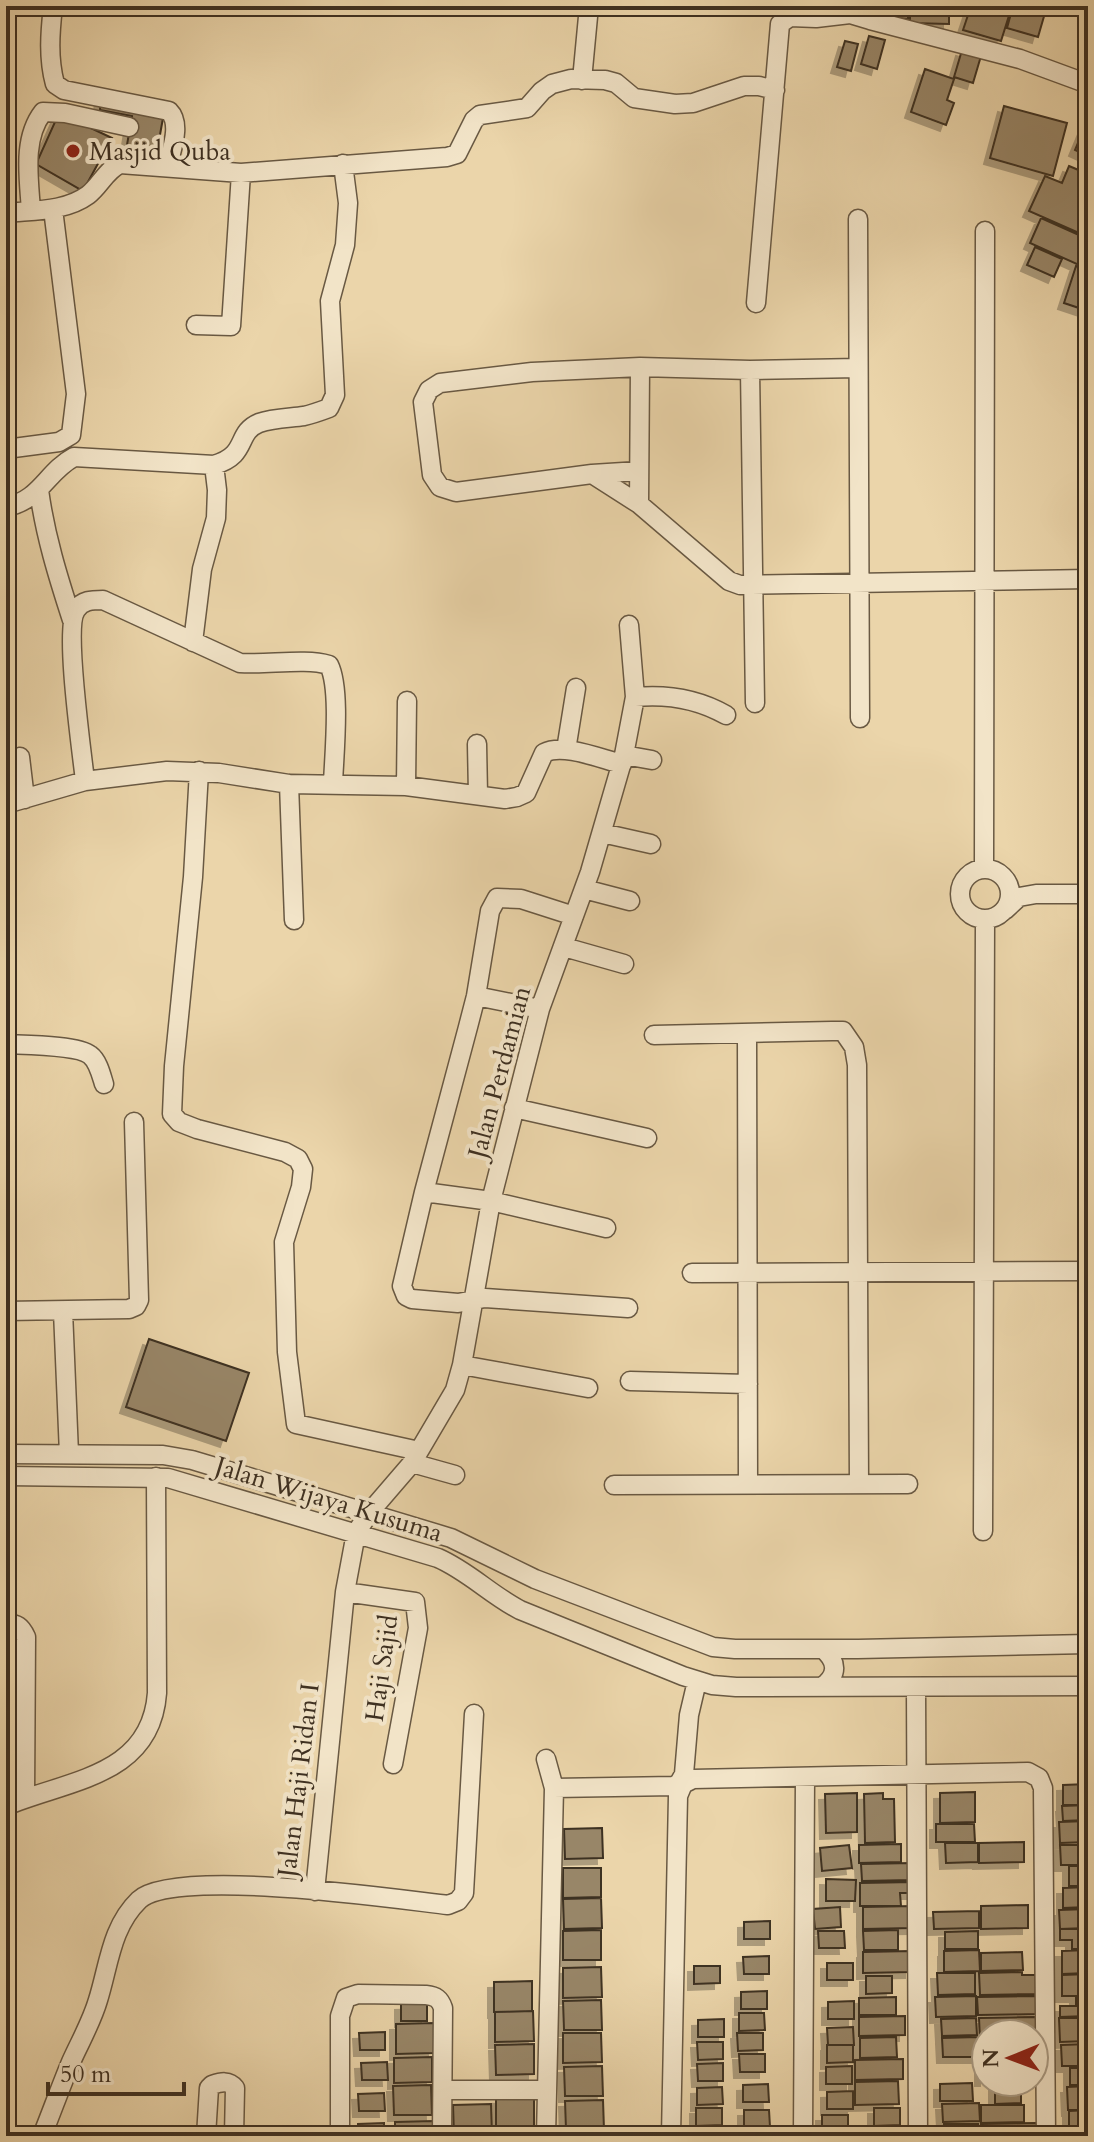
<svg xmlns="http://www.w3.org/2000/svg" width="1094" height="2142" viewBox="0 0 1094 2142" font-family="Cardo,serif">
<defs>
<filter id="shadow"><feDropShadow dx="-6" dy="6" stdDeviation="0" flood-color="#0004"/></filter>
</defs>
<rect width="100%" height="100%" fill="#ebd5aa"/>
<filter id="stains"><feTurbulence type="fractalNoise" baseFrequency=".0025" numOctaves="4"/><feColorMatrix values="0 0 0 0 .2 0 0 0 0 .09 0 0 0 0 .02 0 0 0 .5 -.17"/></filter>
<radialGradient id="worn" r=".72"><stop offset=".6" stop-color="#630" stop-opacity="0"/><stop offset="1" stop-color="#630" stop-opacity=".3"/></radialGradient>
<path fill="#988668" stroke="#3e3021" stroke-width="2" filter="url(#shadow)" d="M895 6H908V19L894 18Z
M910 6H949V24L910 23Z
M971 6H1012L1001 41 963 30Z
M1013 6H1047L1038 37 1007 28Z
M869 36 885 40 877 69 861 64Z
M845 41 858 44 851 71 837 67Z
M962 50 981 56 973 83 954 77Z
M925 69 954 79 947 100 954 103 946 125 911 112Z
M101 93 166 101 155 163 124 162 132 116 100 110Z
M1004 106 1067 123 1053 176 990 158Z
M59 113 112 138 83 191 36 164Z
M1088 119V156L1075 150Z
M1069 166 1088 174V237L1029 211 1045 176 1062 183Z
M1041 218 1088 239V246L1079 265 1030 243Z
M1035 247 1062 259 1054 277 1027 265Z
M1076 266 1088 270V311L1064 303Z
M149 1339 249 1373 226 1441 126 1407Z
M1088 1784V1805H1063V1785Z
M975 1792V1822L940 1823V1793Z
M857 1793V1832L826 1833 825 1794Z
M883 1793V1799H894L895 1842 865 1843 864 1794Z
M1088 1805V1820L1063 1821 1062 1806Z
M1088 1821V1842L1060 1843 1059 1822Z
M936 1824H974L975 1842H936Z
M602 1828 603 1858 565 1859 564 1829Z
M1024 1842V1862L979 1863V1843Z
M945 1843H978V1862L946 1863Z
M901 1844V1862L859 1863V1845Z
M849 1845 852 1868 822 1871 820 1848Z
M1060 1845H1088V1865H1061Z
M912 1863V1880L862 1881 861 1864Z
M1069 1866H1088V1886H1069Z
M563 1868H601V1897L563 1898Z
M826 1879 856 1880 855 1901H826Z
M914 1882V1893H900L901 1906H860V1883Z
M1088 1887V1907L1063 1908V1888Z
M601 1898 602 1928 564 1929 563 1899Z
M1028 1905V1928L981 1929V1906Z
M914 1906V1928L863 1929V1907Z
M840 1907 841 1927 815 1929 813 1909Z
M1088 1909V1928L1060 1929 1059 1910Z
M979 1911V1928L934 1929 933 1912Z
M770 1921V1939H744V1922Z
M1060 1929H1088V1949H1072V1940H1060Z
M601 1930V1960H563V1931Z
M898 1930V1950H864L863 1931Z
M818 1931H844L845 1948H819Z
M978 1931V1949H945V1932Z
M979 1950 980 1971 944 1972V1951Z
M1088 1950V1973L1062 1974V1951Z
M911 1951V1972L863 1973V1952Z
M1022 1952 1023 1970 981 1971V1953Z
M769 1956V1974H744L743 1957Z
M827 1963H853V1980H827Z
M694 1966H720V1983L694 1984Z
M601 1967 602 1997 563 1998V1968Z
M1022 1972V1975H1037V1994L980 1995 979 1973Z
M937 1973H975V1994L938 1995Z
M1088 1974V1996H1062V1975Z
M866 1976H892V1993L866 1994Z
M532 1981V2011L494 2012V1982Z
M767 1991V2009H741V1992Z
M976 1996V2016L936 2017 935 1997Z
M1039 1996V2014L978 2015 977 1997Z
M896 1997V2015H859V1998Z
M1076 1998H1088V2016L1060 2017V2006H1076Z
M601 2000 602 2030H564L563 2001Z
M854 2001V2019H828V2002Z
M427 2003V2021H401V2004Z
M533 2011 534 2041 495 2042V2012Z
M739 2013H764L765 2030 739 2031Z
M905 2016V2035L859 2036V2017Z
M1036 2017 1037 2039H1034V2034H986V2040H980L979 2018Z
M976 2018 977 2035 942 2036 941 2019Z
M1059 2018H1088V2041L1060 2042Z
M724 2019V2037H698V2020Z
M434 2023V2053L396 2054V2024Z
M853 2027 854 2045H828L827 2028Z
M385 2032V2050H360L359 2033Z
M563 2033H601L602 2062 563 2063Z
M737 2033H763V2050L738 2051Z
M896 2037 897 2057 860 2058V2038Z
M978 2037V2057H943L942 2038Z
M980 2041H986V2058H980Z
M697 2042H723V2059L698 2060Z
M534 2044V2074L496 2075 495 2045Z
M1088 2044V2066H1062L1061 2045Z
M827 2045H853V2062L827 2063Z
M739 2054H765V2072H740Z
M432 2057V2082L394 2083V2058Z
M903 2059V2079L855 2080V2060Z
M981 2060H986V2080H981Z
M387 2062 388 2080H362L361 2063Z
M723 2063V2081H698L697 2064Z
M602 2066 603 2096H565L564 2067Z
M852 2066V2084H826V2067Z
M1070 2068H1088V2085H1070Z
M898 2081 899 2104 855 2105V2082Z
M995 2082H1021V2103L995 2104Z
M972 2083 973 2101H940V2084Z
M768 2084 769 2102H743V2085Z
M431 2085 432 2115H394L393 2086Z
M1088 2086V2110H1068L1067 2087Z
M722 2087 723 2104 697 2105V2088Z
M853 2091V2109H827V2092Z
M384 2093 385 2111H359L358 2094Z
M534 2097V2127H496V2098Z
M603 2100 604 2130H566L565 2101Z
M979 2103 980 2121 943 2122 942 2104Z
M491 2104 492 2134 454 2135 453 2105Z
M981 2105H1024V2122L981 2123Z
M696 2108H722V2125L696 2126Z
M874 2108H900V2125L874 2126Z
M744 2110H769L770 2127 744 2128Z
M1088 2110V2126H1069V2111Z
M822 2115H848V2132L822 2133Z
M433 2121V2136H395V2122Z
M384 2123V2136H358V2124Z
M1037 2123V2136H981V2124Z
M944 2124H978V2136H944Z
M873 2127H899V2136H873Z
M1069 2128H1088V2136H1069Z
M534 2130V2136H496V2131Z
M605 2132V2136H567V2133Z
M722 2132V2136H697V2133Z
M742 2133H768V2136H742Z"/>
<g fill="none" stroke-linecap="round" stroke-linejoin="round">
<defs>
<path id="minor" d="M53 6C50 33 48 58 55 84L64 90 169 111C182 124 171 150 168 166
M844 6 850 14 870 20 1020 59 1088 84
M582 80 589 6
M31 211C29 178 22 139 43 112L65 113 129 127
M6 213C32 210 65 212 88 195 100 186 106 170 120 164L241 173 447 157 457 154 474 120 480 115 527 108 542 91 552 84 571 79 605 80 616 83 634 98 675 104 693 103 744 86H759L775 90
M858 219 860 718
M756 303 780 24 790 17 816 18 850 14
M196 325 231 326 241 173
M750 370 755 703
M6 449 59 442 71 435 76 394 53 209
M639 471 592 474 456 492 440 487 432 475 423 402 429 390 440 383 532 372 640 367 750 370 858 368
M592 474 639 504 729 581 740 585 1088 579
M39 490C45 535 58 577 72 620
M639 504 640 367
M6 507C41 500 46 472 74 457L214 465C249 455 235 433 259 423 273 418 290 418 304 416 313 414 321 411 329 408L335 395 330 301 345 245 348 203 343 164
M193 642 202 569 216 518 217 490 214 465
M635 697C667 694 698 699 726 715
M477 744 478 794
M566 750 576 688
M624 755 652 760
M20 757 25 799
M199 771 193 877 174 1066 172 1114 179 1122 197 1129 285 1152 298 1159 303 1169 301 1187 284 1242 287 1352 296 1424 419 1451
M85 781C82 753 64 628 76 610 82 600 92 600 103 600L240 663C268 665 305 658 329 665 341 689 334 755 333 784
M289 784 294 920
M406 786 407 701
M6 804 85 781 167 771 219 773 289 784 406 786 505 799 517 797 526 793 544 753C563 743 601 759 622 764
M602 833 651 844
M960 894a25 25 0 1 1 50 0a25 25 0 1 1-50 0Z
M984 869 985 231
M584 889 630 901
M1005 910 1019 897 1036 894H1088
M574 916 521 899 497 898 490 911 476 996 468 1027 424 1192 402 1286 406 1296 412 1299 458 1303 485 1298 628 1308
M564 947 624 964
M476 996 540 1009
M747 1034 748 1484
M654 1035 832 1031H843L854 1047 857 1065 859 1484
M6 1044C24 1045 78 1045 90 1055 98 1061 101 1074 104 1084
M514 1108 647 1138
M424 1192 491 1201 606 1228
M692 1273 1088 1271
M6 1311 129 1309 136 1306 139 1300 134 1122
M63 1311 69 1454
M462 1365 588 1388
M630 1381 748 1384
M6 1454 163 1455 192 1460 451 1538 535 1579 713 1647 735 1649H858L1088 1644
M412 1463 455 1475
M6 1476 168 1478 438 1558C468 1571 491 1595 520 1610L683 1676 712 1685 736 1687 1088 1686
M614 1485 908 1484
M983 1531 985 920
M345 1592 415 1602 418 1628 393 1764
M6 1623C17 1624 21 1626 26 1637L25 1798
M6 1666 25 1658
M822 1687C838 1675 838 1662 823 1649
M916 1687 918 2136
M554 1788 674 1786 679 1783 684 1774 689 1715 697 1681
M6 1806C67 1780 151 1777 157 1693L156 1477
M315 1891 345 1592 356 1533 369 1513 412 1463 455 1390 462 1365 491 1201 540 1009 590 872 624 755 635 697 629 625
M443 2090H546
M42 2136C52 2111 61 2086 71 2062 80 2042 92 2021 98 2000 109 1965 111 1927 139 1900 174 1867 395 1899 448 1905L458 1901 464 1893 474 1714
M206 2136 209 2088 212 2085C221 2082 229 2080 235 2088L234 2136
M340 2136V2016L346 1998 358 1994 426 1995C436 1996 440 1999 443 2008L442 2136
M546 2136 554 1788 546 1759
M671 2136 678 1796 683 1784 693 1779 1028 1772 1039 1778 1043 1788 1046 2136
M803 2136 805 1778"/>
</defs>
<use href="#minor" stroke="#695943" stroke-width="21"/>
<use href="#minor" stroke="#f2e4c8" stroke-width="18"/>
</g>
<circle fill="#8f2418" stroke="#f2e4c8" stroke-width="3" cx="73" cy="151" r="8"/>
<g text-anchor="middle" stroke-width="8" stroke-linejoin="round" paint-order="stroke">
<g font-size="26" fill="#3e3021" stroke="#f2e4c8" text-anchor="start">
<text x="89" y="160">Masjid Quba</text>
</g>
<g font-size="26" fill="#3e3021" stroke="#f2e4c8">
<text transform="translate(499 1072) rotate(-75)" y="9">Jalan Perdamian</text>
<text transform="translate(329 1499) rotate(17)" y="9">Jalan Wijaya Kusuma</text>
<text transform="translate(381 1668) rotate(-82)" y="9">Haji Sajid</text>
<text transform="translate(298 1780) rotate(-83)" y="9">Jalan Haji Ridan I</text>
</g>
</g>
<rect width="1094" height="2142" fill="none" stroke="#ebd5aa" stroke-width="32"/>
<rect x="8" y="8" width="1078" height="2126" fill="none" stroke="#3e3021" stroke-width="4"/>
<rect x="16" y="16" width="1062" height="2110" fill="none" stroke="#3e3021" stroke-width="2"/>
<g transform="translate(1010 2058) rotate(269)"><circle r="38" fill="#f2e4c8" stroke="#aa9c85" stroke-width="2"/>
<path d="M0-6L14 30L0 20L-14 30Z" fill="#8f2418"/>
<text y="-12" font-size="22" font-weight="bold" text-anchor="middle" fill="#3e3021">N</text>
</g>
<path d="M48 2082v12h136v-12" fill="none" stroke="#3e3021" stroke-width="4"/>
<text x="60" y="2082" font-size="24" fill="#3e3021" stroke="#f2e4c8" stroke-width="6" paint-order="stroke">50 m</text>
<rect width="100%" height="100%" filter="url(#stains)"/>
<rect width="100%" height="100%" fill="url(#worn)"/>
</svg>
